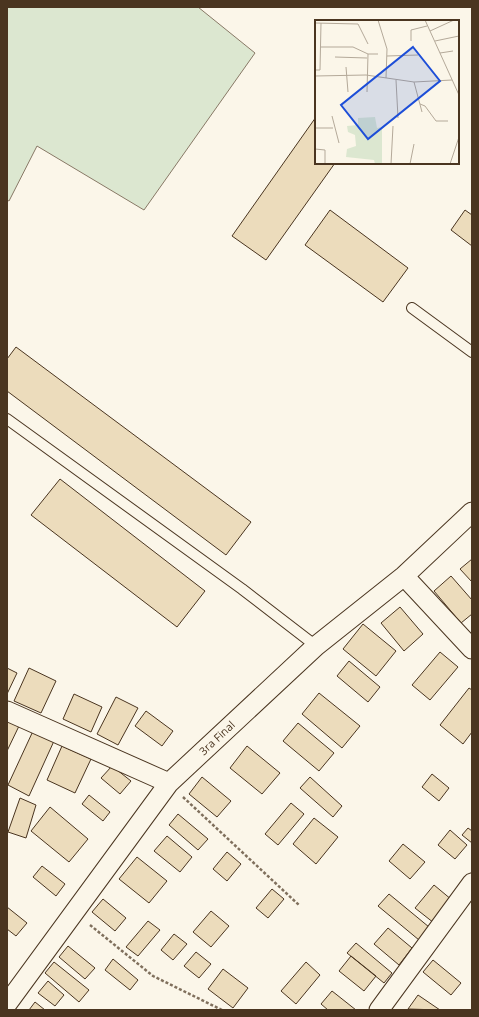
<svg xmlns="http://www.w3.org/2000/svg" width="479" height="1017" viewBox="0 0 479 1017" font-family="'Open Sans',sans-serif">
<rect width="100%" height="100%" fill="#fbf6e9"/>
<path fill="#dce7d0" stroke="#887966" d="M7 7H198L255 53 144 210 37 146 9 201 7 200Z"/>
<path fill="#ecdcbc" stroke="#4a3520" d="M316 117V163H335L266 260 232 236Z
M330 210 408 268 383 302 305 245Z
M465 210 472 215V246L451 230Z
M16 347 251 522 226 555 7 391V359Z
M60 479 205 591 177 627 31 515Z
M472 559V582L460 569Z
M451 576 472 600V614L461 623 434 591Z
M400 607 423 634 404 651 381 623Z
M363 624 396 651 376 676 343 649Z
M440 652 458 667 430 700 412 685Z
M349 661 380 687 368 702 337 676Z
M7 668 17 673 7 694Z
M29 668 56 681 41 713 14 701Z
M469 688 472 690V732L463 744 440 725Z
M319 693 360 726 342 748 302 714Z
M74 694 102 707 91 732 63 719Z
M116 697 138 708 118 745 97 734Z
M146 711 173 731 162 746 135 726Z
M7 721 19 726 7 751Z
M298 723 334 753 319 771 283 741Z
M33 731 54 741 29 796 8 785Z
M62 746 91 759 75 793 47 780Z
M247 746 280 773 262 794 230 768Z
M112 766 131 781 120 794 101 778Z
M432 774 449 788 439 801 422 787Z
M202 777 231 801 217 817 189 794Z
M310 777 342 806 333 817 300 788Z
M89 795 110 812 103 821 82 804Z
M20 798 36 805 26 838 8 832Z
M291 803 304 814 278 845 265 834Z
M50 807 88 839 69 862 31 831Z
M178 814 208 839 198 850 169 825Z
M314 818 338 837 316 864 293 844Z
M468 828 472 831V843L462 835Z
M450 830 467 845 455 859 438 845Z
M167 836 192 857 180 872 154 851Z
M403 844 425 862 410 879 389 861Z
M227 852 241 864 227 881 213 869Z
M137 857 167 881 149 903 119 879Z
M42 866 65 884 56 896 33 877Z
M434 885 452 900 434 923 415 908Z
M272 889 284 899 268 918 256 908Z
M389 894 429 927 419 940 378 906Z
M103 899 126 918 115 931 92 912Z
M7 907 27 923 16 936 7 929Z
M211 911 229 926 211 947 193 932Z
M148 921 160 930 138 956 126 947Z
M388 928 412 948 399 965 374 944Z
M174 934 187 944 173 960 161 950Z
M356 943 392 973 384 983 347 953Z
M68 946 95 968 85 979 59 957Z
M196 952 211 964 199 978 184 966Z
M351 956 376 976 364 991 339 971Z
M113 959 138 980 130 990 105 970Z
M433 960 461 983 451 995 423 972Z
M54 962 89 990 79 1002 45 973Z
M306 962 320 975 296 1004 281 991Z
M223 969 248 988 233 1008 208 989Z
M48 981 64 995 55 1006 38 993Z
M332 991 356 1010H328L321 1004Z
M418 995 440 1010 408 1009Z
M35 1002 45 1010H29Z"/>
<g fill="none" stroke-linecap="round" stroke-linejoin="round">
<defs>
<path id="service" d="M412 308 472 352
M7 419 242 589 316 646"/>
<path id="minor" d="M404 576 472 649
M7 711 169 783
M7 1004 169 783 316 646 404 576 472 512
M379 1010 472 883"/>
</defs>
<use href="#service" stroke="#4a3520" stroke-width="12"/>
<use href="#minor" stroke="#4a3520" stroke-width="21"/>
<path stroke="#7f6f5c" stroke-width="2.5" stroke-dasharray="3 2" stroke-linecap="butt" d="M183 797 300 906
M90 925 153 976 222 1010"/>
<use href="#service" stroke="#fbf6e9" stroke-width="10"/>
<use href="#minor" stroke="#fbf6e9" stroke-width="19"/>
</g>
<g text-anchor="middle" stroke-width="3" stroke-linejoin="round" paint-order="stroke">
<g font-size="11" fill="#4a3520" stroke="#fbf6e9">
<text transform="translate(217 738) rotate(-43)" y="4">3ra Final</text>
</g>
</g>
<g transform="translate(315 20)">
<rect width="144" height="144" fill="#fbf6e9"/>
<path d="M60 97 62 108 67 107V144H60L59 140 31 137 32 129 41 126 40 115 33 112 32 106 43 105V98Z" fill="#dce7d0"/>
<path fill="none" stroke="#b4a999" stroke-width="1" d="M63 0 72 29 71 58M110 0 144 75M0 3 43 4 53 24M115 11 139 0M96 21V10L112 6M120 21 144 16M5 27H38L53 34H63M125 33 138 31M72 36 103 35M20 37 52 38M31 47 33 72M0 50H5L6 3M0 56 51 55 99 62 137 60M81 60 83 98M99 62 107 92M52 72 53 34M105 84 110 86 121 101H133M17 96 24 123M0 108H18M0 129 10 130V144M76 144 78 106M95 144 99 124M135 144 144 117"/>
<path fill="#1d4ed8" fill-opacity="0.15" stroke="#1d4ed8" stroke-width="2" d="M98 27 125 61 53 119 26 85Z"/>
<rect width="144" height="144" fill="none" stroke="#4a3520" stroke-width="2"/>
</g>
<rect width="479" height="1017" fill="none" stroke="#4a3520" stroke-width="16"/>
</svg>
